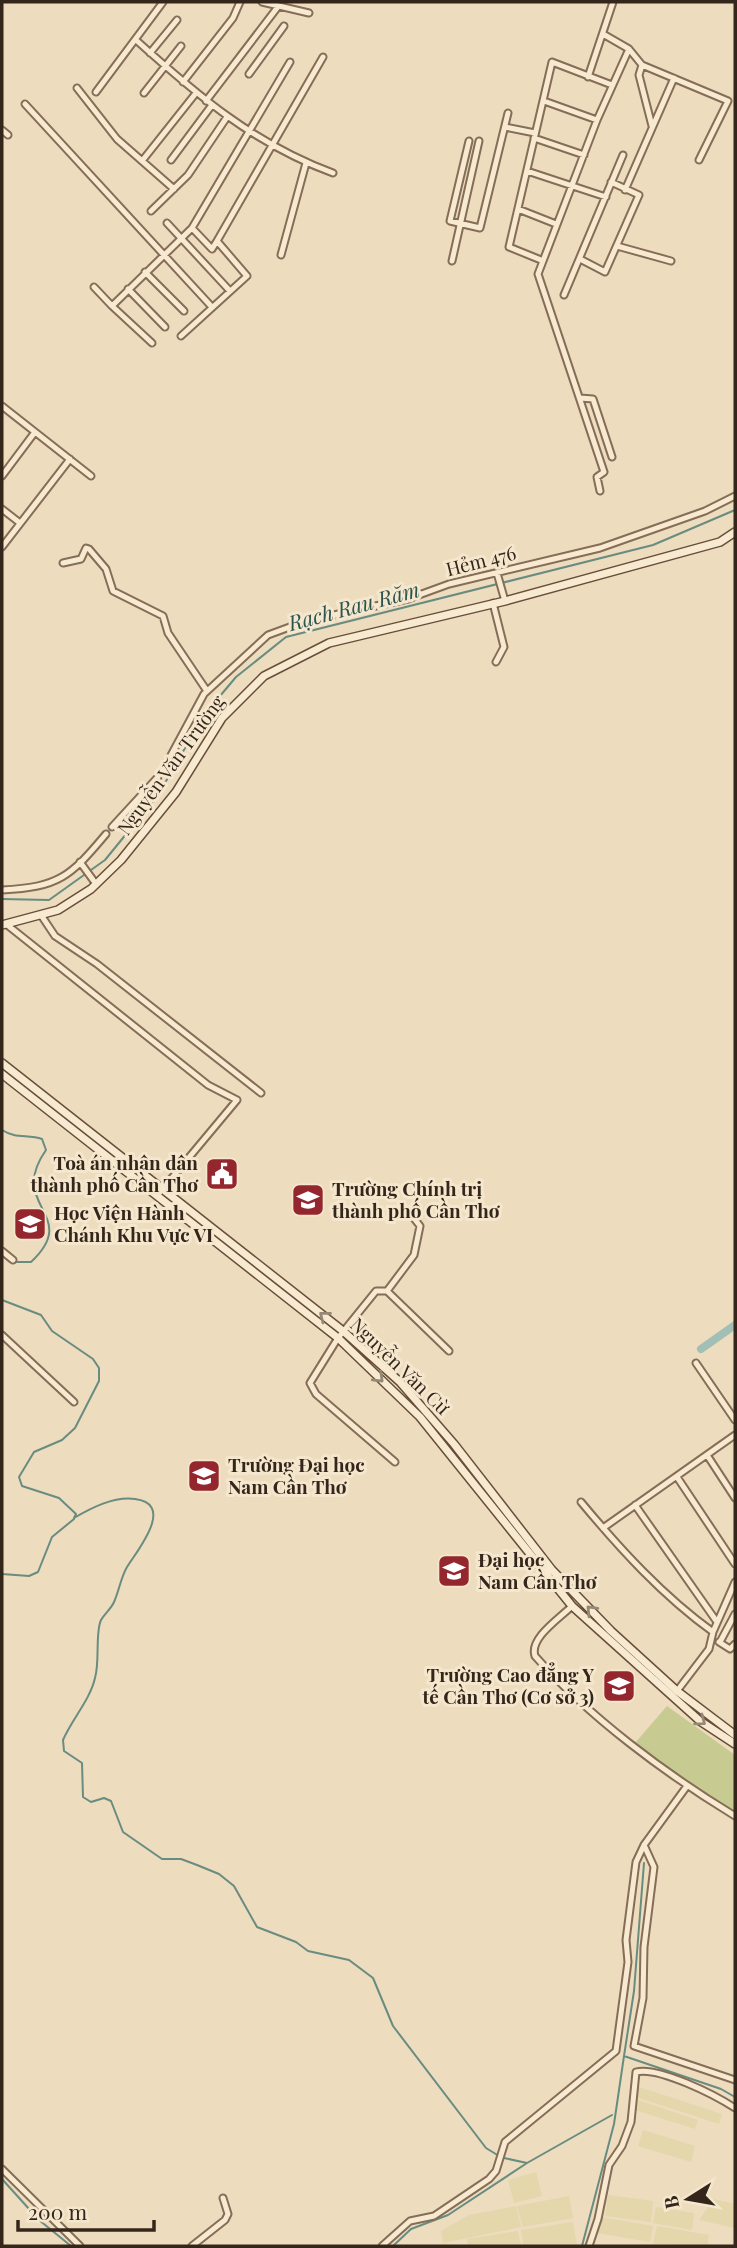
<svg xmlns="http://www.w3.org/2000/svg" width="737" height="2248" viewBox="0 0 737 2248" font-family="'Playfair Display',serif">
<rect width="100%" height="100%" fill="#eddcbe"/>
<path fill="#e3d7ab" d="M636 2086 722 2114 719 2124 633 2096Z
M635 2099 698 2120 695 2129 632 2109Z
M643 2130 695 2146 691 2162 638 2146Z
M536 2172 542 2196 514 2203 508 2180Z
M608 2195 653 2201 651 2222 605 2216Z
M569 2196 573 2218 523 2227 517 2206Z
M714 2199 735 2204V2228L699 2220Z
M516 2206 521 2227 443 2243 441 2231 469 2215Z
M656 2207 694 2213 692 2230 653 2223Z
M600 2217 653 2226 650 2242 597 2233Z
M573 2222 577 2246H524L521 2230Z
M657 2226 709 2235 707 2246 653 2244Z
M518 2231 521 2246H468L467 2239Z"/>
<path fill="#c7cb92" d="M667 1706 735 1755V1813L671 1771 635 1743Z"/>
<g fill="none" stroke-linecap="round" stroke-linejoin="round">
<path stroke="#698c81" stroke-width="2" d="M2 899 49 900 105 860 158 795 204 715 236 677 286 637 653 545 735 510
M2 1130C16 1139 28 1134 42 1139L46 1150C6 1207 82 1214 31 1262H10L2 1255
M2 1300 41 1315 52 1331 93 1359 99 1368V1381L75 1428 62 1440 34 1452 19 1477 22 1486 59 1498 76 1514 74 1518C91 1508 114 1496 135 1499 176 1504 137 1551 127 1567 121 1577 119 1591 114 1602 111 1609 105 1613 101 1620 95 1633 100 1661 95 1678 90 1700 72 1719 63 1740L64 1751 82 1763 83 1797 91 1802 104 1798 111 1801 123 1832 162 1859H181L197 1865 219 1874 234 1886 257 1927 296 1942 308 1951 349 1960 373 1978 393 2026 486 2148 499 2156
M2 1574 29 1576 38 1572 52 1537 74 1519
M624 2056 634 1991 644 1863
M504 2158 527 2163
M2 2179 39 2220 71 2246
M393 2246 411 2229 448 2215 527 2163 612 2115
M582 2246 614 2124 624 2056 721 2089 735 2097"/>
<path stroke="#a1bfb4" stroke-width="8" d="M701 1349 735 1325"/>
<defs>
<path id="street" d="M262 2 309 13
M603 34 629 49 642 65 728 101 699 160
M136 40C197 95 254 144 333 173
M150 53 177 20
M642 65 639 75 652 126
M249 74 284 26
M588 77 613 2
M183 82 233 18 240 2
M77 88 117 139 174 189
M96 92 163 2
M144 93 181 46
M206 101 277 8
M544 101 597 120
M25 104 211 306
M505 127 535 133
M2 130 8 135
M534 138 584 155
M469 141 450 221 480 228 508 113
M171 160 212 105
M142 161 196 93
M527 171 606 197
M625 190 674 78
M518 209 556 224
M151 211 188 175 227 117
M167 223 230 291
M192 228 212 249 217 241
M617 246 671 261
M281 255 306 163
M580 259 605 272 639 195 611 182
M541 260 509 247 552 62 612 85
M452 261 479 141
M145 272 184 311
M94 287 112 306
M128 289 165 327
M564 295 623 155
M181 336 247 276 217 241 323 57
M152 343 112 306 192 228 290 62
M580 398 593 399 612 457
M2 406 91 476
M2 476 35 432
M600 491 597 477 604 472 538 274 597 120 629 49
M2 509 20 523
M2 547 70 459
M63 563 81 559 86 548 89 549 106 569 113 591 163 616 168 633 207 691
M497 573 505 601
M493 603 504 647 496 662
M162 772 204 694 268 635 306 621 408 599 449 584 600 548 705 511 735 496
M112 827 158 777
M80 862 96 884
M2 890C59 887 70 877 106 834
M41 915 55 936 97 964 261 1093
M6 924 208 1085 237 1100 161 1191
M2 1251 13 1260
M387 1291 414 1255 420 1226 409 1212
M2 1335 74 1402
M696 1363 735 1420
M707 1455 735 1498
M395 1462 316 1394 310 1383 338 1338 376 1291H387L449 1351
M677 1477 735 1564
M581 1502C621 1550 663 1596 713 1632
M635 1505 717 1622
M603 1528 735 1435
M572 1606C560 1618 529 1638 535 1656 589 1717 666 1774 735 1816
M719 1642 730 1649 735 1644
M720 1642 735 1614
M677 1691 709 1649 713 1632 735 1582
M644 1845 654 1867 644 1947 643 1998 634 2046 735 2080
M2 2169 80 2246
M192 2246 225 2220 228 2214 223 2198
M382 2246 410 2221 434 2216 489 2179 496 2171 505 2142 616 2051 628 1962 626 1940 636 1862 644 1845 687 1786
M589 2246 598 2219 609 2165 622 2146 631 2122 636 2072C658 2066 715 2095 735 2108"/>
<path id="secondary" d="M2 925 58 910 91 889 121 860 176 792 222 718 264 676 329 643 505 601 720 542 735 532
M2 1063 343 1331 400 1382 454 1444 552 1570 611 1631 677 1691 735 1735
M2 1074 338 1338 420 1417 572 1606 700 1721 735 1744"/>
</defs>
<use href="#street" stroke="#856d57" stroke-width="9"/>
<use href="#secondary" stroke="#674e3a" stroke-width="10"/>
<use href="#street" stroke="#f8ead0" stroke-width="5"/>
<use href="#secondary" stroke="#f8ead0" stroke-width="7"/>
</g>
<defs><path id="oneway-chevron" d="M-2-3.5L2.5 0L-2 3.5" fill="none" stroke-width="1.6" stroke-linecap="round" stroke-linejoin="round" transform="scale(1.75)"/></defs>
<g stroke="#968876">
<use href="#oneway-chevron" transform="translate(324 1316) rotate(-142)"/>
<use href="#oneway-chevron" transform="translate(379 1378) rotate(44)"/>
<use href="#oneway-chevron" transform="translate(591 1610) rotate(-134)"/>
<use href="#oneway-chevron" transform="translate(701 1721) rotate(37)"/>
</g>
<defs>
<symbol id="civic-square" viewBox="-11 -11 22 22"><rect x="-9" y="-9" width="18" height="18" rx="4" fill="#94272e" stroke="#f5e7cd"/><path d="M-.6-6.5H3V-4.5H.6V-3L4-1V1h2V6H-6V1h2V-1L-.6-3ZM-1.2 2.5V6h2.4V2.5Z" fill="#fff"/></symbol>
<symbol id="university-square" viewBox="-11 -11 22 22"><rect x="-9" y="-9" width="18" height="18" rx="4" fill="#94272e" stroke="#f5e7cd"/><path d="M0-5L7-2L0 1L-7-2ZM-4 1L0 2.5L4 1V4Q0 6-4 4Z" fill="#fff"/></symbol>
</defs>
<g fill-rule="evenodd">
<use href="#civic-square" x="203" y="1155" width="38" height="38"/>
<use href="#university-square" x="289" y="1181" width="38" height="38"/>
<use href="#university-square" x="11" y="1205" width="38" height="38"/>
<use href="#university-square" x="185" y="1457" width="38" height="38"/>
<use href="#university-square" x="435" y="1552" width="38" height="38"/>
<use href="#university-square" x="600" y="1667" width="38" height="38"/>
</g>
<g text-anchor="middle" stroke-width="6" stroke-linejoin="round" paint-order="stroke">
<g font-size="19" fill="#34261b" stroke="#f5e7cd">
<text transform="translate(481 561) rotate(-14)" y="7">Hẻm 476</text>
<text transform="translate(171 765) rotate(-54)" y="7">Nguyễn Văn Trường</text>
<text transform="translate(400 1366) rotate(44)" y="7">Nguyễn Văn Cừ</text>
</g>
<g font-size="19" font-weight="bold" fill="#34261b" stroke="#f5e7cd" text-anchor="start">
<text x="198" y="1170" text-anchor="end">Toà án nhân dân<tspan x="198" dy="22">thành phố Cần Thơ</tspan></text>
<text x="332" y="1196">Trường Chính trị<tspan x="332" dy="22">thành phố Cần Thơ</tspan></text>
<text x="54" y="1220">Học Viện Hành<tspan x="54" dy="22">Chánh Khu Vực VI</tspan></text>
<text x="228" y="1472">Trường Đại học<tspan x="228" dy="22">Nam Cần Thơ</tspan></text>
<text x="478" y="1567">Đại học<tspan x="478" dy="22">Nam Cần Thơ</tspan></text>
<text x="594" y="1682" text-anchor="end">Trường Cao đẳng Y<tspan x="594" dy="22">tế Cần Thơ (Cơ sở 3)</tspan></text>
</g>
<g font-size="21" font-style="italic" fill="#2b544f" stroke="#f5e7cd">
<text transform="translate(354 607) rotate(-15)" y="7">Rạch Rau Răm</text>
</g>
</g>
<rect width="737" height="2248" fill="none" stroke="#34261b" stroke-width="7"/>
<g transform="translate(688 2199) rotate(259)" stroke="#f5e7cd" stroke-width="5" paint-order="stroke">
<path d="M0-5L12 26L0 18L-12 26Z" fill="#34261b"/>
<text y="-10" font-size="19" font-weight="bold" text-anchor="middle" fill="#34261b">B</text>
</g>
<path d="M18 2220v10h136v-10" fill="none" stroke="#34261b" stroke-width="3.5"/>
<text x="28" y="2220" font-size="21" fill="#34261b" stroke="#f5e7cd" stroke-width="5" paint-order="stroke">200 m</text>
</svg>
